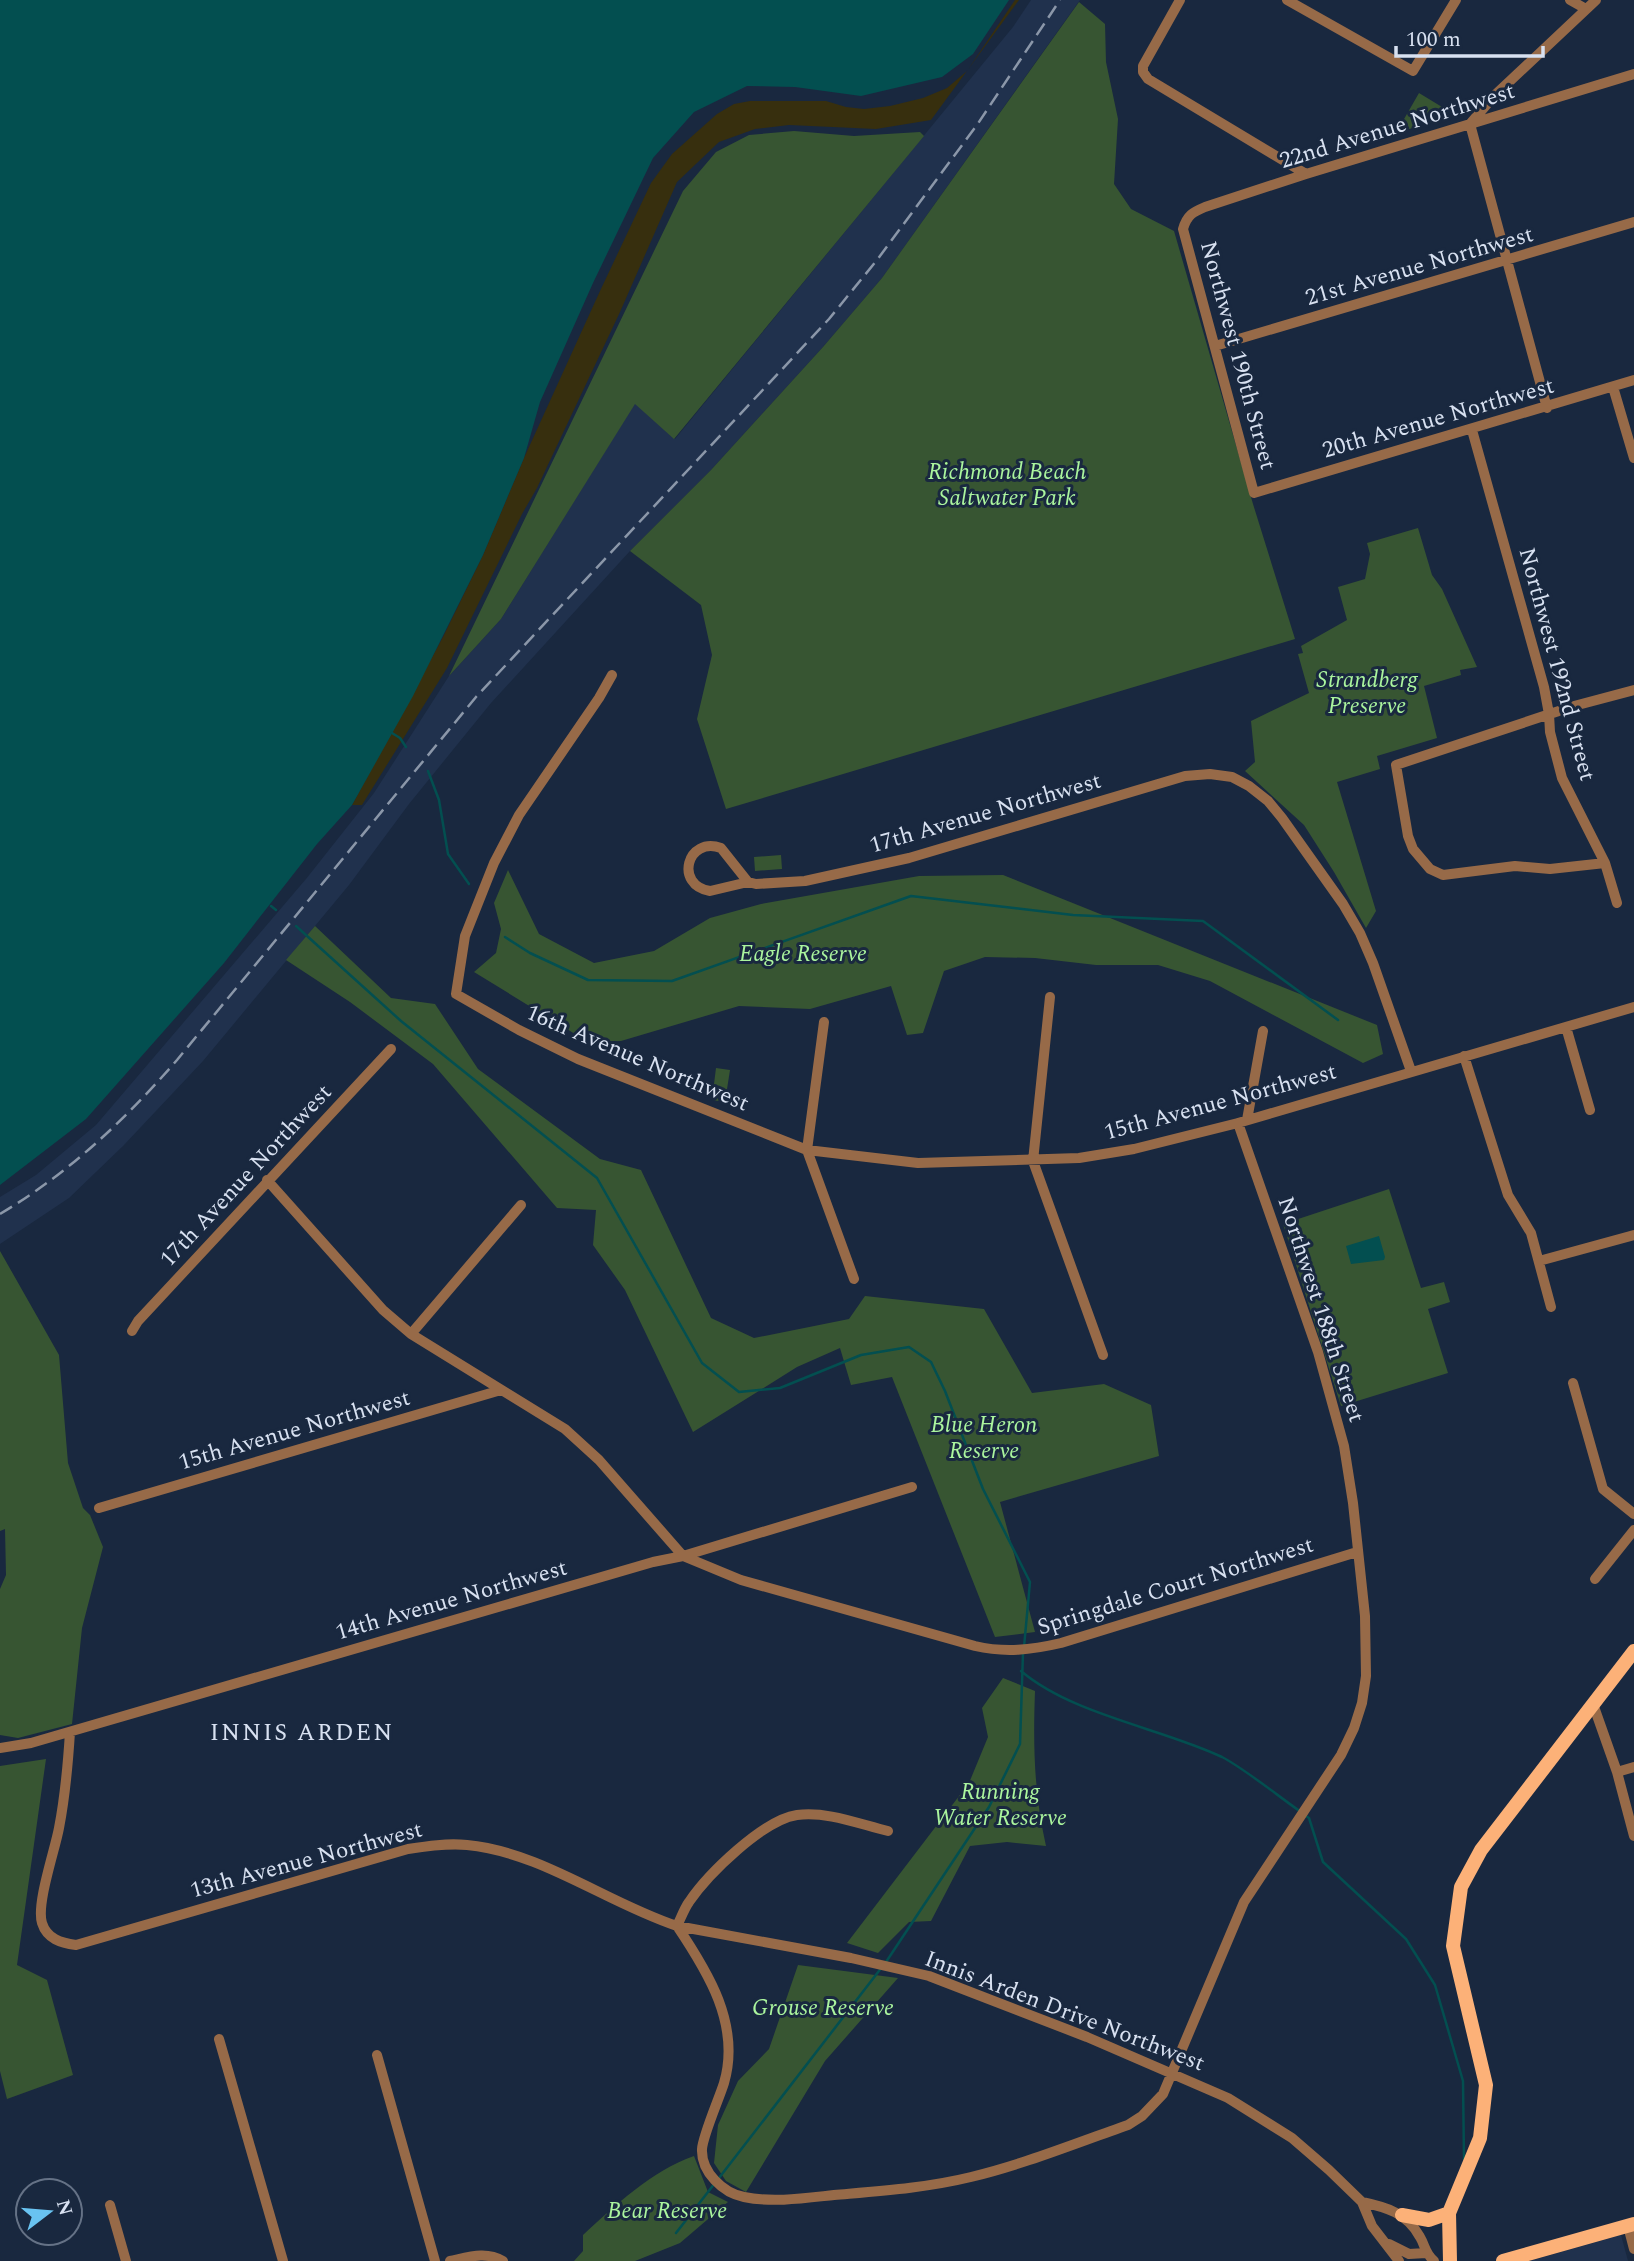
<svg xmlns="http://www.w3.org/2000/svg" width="1634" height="2261" viewBox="0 0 1634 2261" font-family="Spectral,serif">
<rect width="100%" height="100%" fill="#19283f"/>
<path fill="#20314d" d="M1031 0H1080L882 278 823 347 711 470 630 551 491 703 409 804 349 885 203 1061 123 1146 69 1198 0 1244V1197L36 1175 96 1125 306 879 374 793 449 676 501 619 635 403 675 439 1013 27Z
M1621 2235 1628 2261H1530Z"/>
<path fill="#375532" d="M1079 2 1105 24 1106 62 1118 119 1114 184 1131 209 1174 231 1253 504 1295 639 726 809 697 719 712 655 701 605 630 551 711 470 823 347 882 278Z
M1419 93 1447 110 1449 117 1396 133Z
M794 131 854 136 920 132 924 136 674 439 635 404 501 619 449 676 683 191 716 152 749 135Z
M1418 528 1432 575 1442 589 1477 667 1460 670 1461 675 1424 686 1437 738 1377 756 1380 769 1337 782 1376 911 1366 928 1334 872 1304 825 1245 771 1255 762 1251 721 1309 693 1298 654 1303 653 1301 646 1347 620 1338 587 1365 579 1370 554 1367 543Z
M781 855 782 869 755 871 754 857Z
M508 870 539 934 594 963 654 951 710 918 761 904 919 876 1003 875 1377 1025 1383 1054 1363 1063 1210 981 1158 965H1096L1035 958 985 957 944 971 923 1033 907 1035 891 986 810 1009 739 1006 621 1041 588 1042 474 972 496 953 501 929 494 903Z
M315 926 391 998 435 1004 478 1069 600 1159 641 1170 711 1318 754 1338 849 1319 865 1296 984 1309 1032 1393 1104 1384 1151 1405 1159 1456 1000 1502 1035 1632 995 1637 892 1377 851 1385 840 1348 797 1367 693 1432 625 1290 593 1245 596 1210 557 1208 433 1064 350 1002 286 960Z
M716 1068 730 1070 725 1102 712 1100Z
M1389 1189 1421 1288 1444 1282 1450 1302 1428 1309 1448 1373 1341 1406 1283 1224Z
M0 1251 59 1355 68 1463 83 1508 90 1515 103 1547 82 1628 72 1724 18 1738 0 1735V1589L6 1575 5 1529 0 1531Z
M1003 1678 1035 1691C1033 1746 1034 1793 1046 1846L1007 1842 970 1846 931 1921 909 1922 878 1953 847 1943 969 1783 988 1737 982 1708Z
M46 1759 17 1965 47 1980 73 2075 7 2099 0 2071V1766Z
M798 1965 898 1978 825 2061 746 2192 726 2181 714 2163 718 2125 738 2081 769 2049Z
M694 2156 708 2192 728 2202 680 2243 635 2261H574L583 2251V2235C616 2205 651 2171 694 2156Z"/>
<path fill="#372f0e" d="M1015 0H1019L931 120 876 129 789 125 755 129 719 142 677 182 620 312 537 488 522 514 447 668 362 805H352L443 637 483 555 524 458 600 291 651 183 672 154 717 114 734 104 750 101H826L846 107 864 109 890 106 923 98 947 88 967 71Z"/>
<path fill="#034f50" d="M0 0H1009L973 54 942 77 861 96 795 87 747 86 694 112 653 158 593 283 540 402 524 458 483 555 413 696 352 805 317 844 224 963 86 1119 0 1185Z
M1379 1236 1385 1257 1384 1260 1351 1264 1346 1246Z"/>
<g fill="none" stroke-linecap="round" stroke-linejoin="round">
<path stroke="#034f50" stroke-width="2.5" d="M392 733 400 738 406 747
M428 771 439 800 448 854 469 884
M271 906 276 910
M296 926 401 1021 597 1178 702 1363 739 1392 780 1388 861 1355 909 1347 931 1362 945 1391 983 1489 1030 1582 1024 1647
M505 937 530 953 588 980 672 981 911 896 1073 915 1203 921 1338 1020
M1021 1671C1073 1715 1161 1728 1222 1757 1245 1769 1278 1796 1301 1812
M1306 1816 1309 1818 1323 1862 1406 1939 1435 1985 1463 2081 1464 2159
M886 1962 989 1807 1020 1744 1023 1653
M719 2178 882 1967
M676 2233 715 2183"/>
<path stroke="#976a48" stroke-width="10" d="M1180 0 1143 66V72L1148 79 1306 174
M1287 0 1413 71 1456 0
M1570 0 1586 9
M1634 74 1306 174 1205 207C1193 212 1187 215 1183 229L1254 493 1634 380
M1215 346 1634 222
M1613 387 1634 458
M1547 408 1470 124 1494 96 1596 0
M1472 430 1544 687 1549 714 1550 732 1562 778 1605 863 1617 903
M612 675 599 698 519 815 494 863 465 936 456 994 519 1030 578 1059 807 1150 918 1163 1079 1158 1134 1149 1238 1123 1634 1007
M1605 863 1550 869 1515 866 1443 875 1430 869 1413 849 1408 836 1396 765 1574 706 1634 690
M748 882 721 848C687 836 674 885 710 891L748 882 756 884 805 881 909 858 1185 776 1210 774 1232 777 1249 786 1268 801 1282 818 1343 904 1360 933 1373 963 1411 1071
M1050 997 1033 1161 1103 1355
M824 1022 807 1150 854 1279
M1566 1027 1590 1110
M1464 1056 1508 1195 1531 1233 1551 1307
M1247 1120 1263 1031
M267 1180 383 1310 411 1334 565 1429 599 1460 683 1556 741 1580 975 1646C1005 1653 1031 1650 1061 1643L1357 1552
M1539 1261 1634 1235
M132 1331 138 1321 391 1049
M411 1334 521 1205
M1573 1383 1603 1489 1634 1514
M99 1508 501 1390
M1595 1579 1634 1530
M1593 1704 1617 1772 1634 1836
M70 1732C68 1764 65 1797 59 1828 55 1850 36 1904 42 1923 47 1939 61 1943 76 1945L408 1849C427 1846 447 1843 467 1845 541 1852 607 1903 677 1926L851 1958 929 1976 1087 2037 1228 2098 1292 2138 1329 2170 1362 2202 1372 2226 1399 2261
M0 1748 31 1743 653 1562 683 1556 912 1487
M1617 1772 1634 1767
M677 1926C708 1972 741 2025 724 2083 719 2099 703 2135 702 2149 701 2172 723 2193 744 2197 773 2203 806 2198 834 2195 880 2191 926 2188 971 2177 1025 2164 1076 2143 1128 2125L1142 2116 1163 2094 1244 1902 1341 1755 1354 1728 1362 1703 1366 1676 1365 1616 1353 1503 1344 1446 1318 1352 1238 1123
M677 1926C681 1918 684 1909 689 1902 708 1874 763 1820 797 1815 827 1811 859 1824 888 1831
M219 2039 283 2261
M377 2055 435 2261
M1362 2202C1386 2207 1407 2213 1420 2237 1426 2247 1424 2252 1434 2261
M110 2205 126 2261
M1628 2226 1634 2249
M1389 2244 1409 2254 1426 2253
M450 2261C469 2257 486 2251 503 2261"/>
<path stroke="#fcb178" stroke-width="14" d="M1402 2215 1429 2220 1449 2213
M1450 2261 1449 2213 1480 2138 1486 2085 1453 1946 1461 1887 1481 1850 1634 1651
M1503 2261 1634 2224"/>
<path stroke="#8b97a9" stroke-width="2.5" stroke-dasharray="14 7" stroke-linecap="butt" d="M0 1214C69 1173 125 1120 177 1060L476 697 829 319 877 260 977 125 1060 0"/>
</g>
<g text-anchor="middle" stroke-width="6" stroke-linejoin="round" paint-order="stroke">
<g font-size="23" fill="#d8e1f1" stroke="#19283f">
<text transform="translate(1397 125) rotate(-17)" y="8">22nd Avenue Northwest</text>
<text transform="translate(1419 265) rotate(-16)" y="8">21st Avenue Northwest</text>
<text transform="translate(1239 355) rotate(75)" y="8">Northwest 190th Street</text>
<text transform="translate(1438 417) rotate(-16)" y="8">20th Avenue Northwest</text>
<text transform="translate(1558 664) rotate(75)" y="8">Northwest 192nd Street</text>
<text transform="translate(985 812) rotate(-16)" y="8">17th Avenue Northwest</text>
<text transform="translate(638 1057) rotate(23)" y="8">16th Avenue Northwest</text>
<text transform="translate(1220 1101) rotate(-15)" y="8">15th Avenue Northwest</text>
<text transform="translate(245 1175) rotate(-47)" y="8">17th Avenue Northwest</text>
<text transform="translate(1322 1309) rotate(72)" y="8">Northwest 188th Street</text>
<text transform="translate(294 1429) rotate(-16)" y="8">15th Avenue Northwest</text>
<text transform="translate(1175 1585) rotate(-17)" y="8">Springdale Court Northwest</text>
<text transform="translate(451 1599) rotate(-16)" y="8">14th Avenue Northwest</text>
<text transform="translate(306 1859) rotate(-15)" y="8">13th Avenue Northwest</text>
<text transform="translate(1065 2010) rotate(21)" y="8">Innis Arden Drive Northwest</text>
</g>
<g font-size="23" font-style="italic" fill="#abf59e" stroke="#19283f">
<text x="1007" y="479">Richmond Beach<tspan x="1007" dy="26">Saltwater Park</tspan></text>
<text x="1367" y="687">Strandberg<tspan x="1367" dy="26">Preserve</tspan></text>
<text x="803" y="961">Eagle Reserve</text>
<text x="984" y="1432">Blue Heron<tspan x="984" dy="26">Reserve</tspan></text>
<text x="1000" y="1799">Running<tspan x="1000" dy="26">Water Reserve</tspan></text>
<text x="823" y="2015">Grouse Reserve</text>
<text x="667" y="2218">Bear Reserve</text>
</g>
<g font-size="24" letter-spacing="2" fill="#d8e1f1" stroke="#19283f">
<text x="302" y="1740">INNIS ARDEN</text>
</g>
</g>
<g transform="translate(49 2212) rotate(74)"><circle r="33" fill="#19283f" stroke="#657286" stroke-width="2"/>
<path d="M0-5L12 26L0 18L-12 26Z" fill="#69c3f1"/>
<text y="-10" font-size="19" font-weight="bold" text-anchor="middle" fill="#d8e1f1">N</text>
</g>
<path d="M1396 46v10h147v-10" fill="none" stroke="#d8e1f1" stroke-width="3.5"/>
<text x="1406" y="46" font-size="21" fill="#d8e1f1" stroke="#19283f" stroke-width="5" paint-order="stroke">100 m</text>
</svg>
